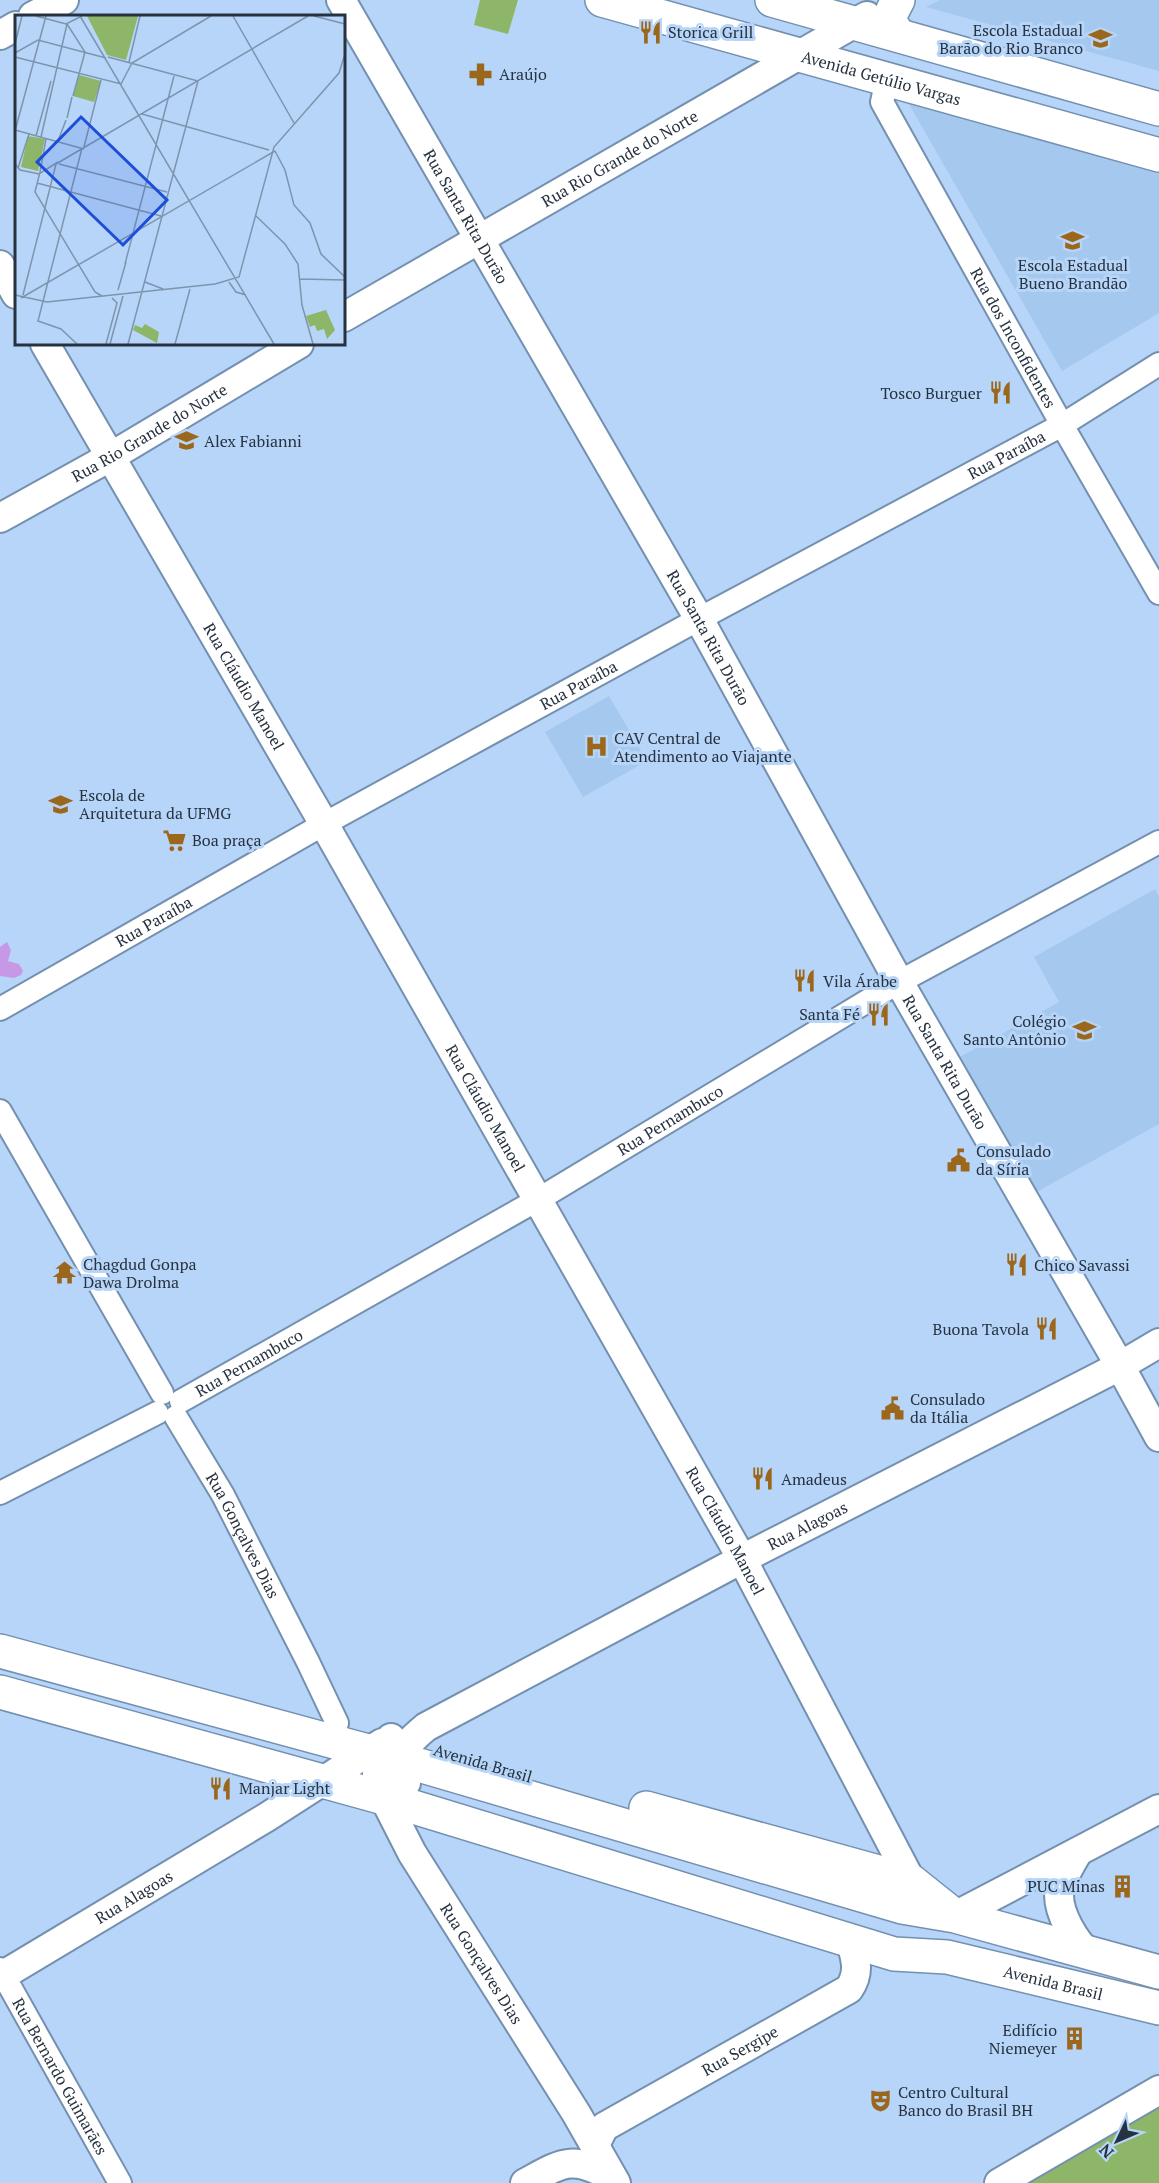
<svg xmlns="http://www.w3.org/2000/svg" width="1159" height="2183" viewBox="0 0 1159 2183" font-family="'PT Serif',serif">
<rect width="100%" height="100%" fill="#b7d5f8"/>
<path fill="#a5c8ef" d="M940 0H1159V71L926 7Z
M902 92 1159 166V313L1062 371Z
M609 696 647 761 583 797 545 732Z
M1155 889 1159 897V1124L1033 1194 958 1058 1059 1002 1034 957Z"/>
<path fill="#8db668" d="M480 0H518L508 34 474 25Z
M1159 2107V2183H1026Z"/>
<path fill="#c798e6" d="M7 942 11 950 8 961 19 964 23 971 21 975 14 978 0 976V947Z"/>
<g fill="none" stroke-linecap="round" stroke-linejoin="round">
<defs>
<g id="minor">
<path id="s1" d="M894 82 884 93 882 102 1062 425 1159 593"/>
<path id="s2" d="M0 1009 324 824 699 619 1062 425 1159 364"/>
<path d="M0 1111 162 1393"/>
<path id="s3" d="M181 1401 539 1199 899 982 1159 842"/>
<path id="s4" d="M176 1417 223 1495 308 1662 337 1723"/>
<path d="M0 1493 157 1413"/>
<path id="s5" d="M0 1969 120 2183"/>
</g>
<g id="tertiary">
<path id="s6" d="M341 0 699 619 899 982 1120 1366 1159 1437"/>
<path d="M33 16 64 0"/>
<path d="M0 35 16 26"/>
<path d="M0 265 16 294"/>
<path id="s7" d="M344 317 867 16"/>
<path id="s8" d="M45 344 324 824 742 1559 911 1881"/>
<path id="s9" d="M0 518 110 457 299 344"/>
<path id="s10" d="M391 1738 377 1774 384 1798 412 1853 576 2113 616 2183"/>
<path id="s11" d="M406 1783C400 1752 402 1747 426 1727L742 1559 1120 1366 1159 1343"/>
<path d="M1078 1852C1071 1864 1060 1881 1059 1895 1059 1915 1075 1941 1088 1953"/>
<path d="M955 1916 1159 1809"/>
<path id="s12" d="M0 1977 267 1817 382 1743"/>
<path id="s13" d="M595 2145 604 2127 849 1989C860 1973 856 1960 851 1942"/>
<path d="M525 2183C564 2162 571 2155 612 2177"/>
<path d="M999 2183 1159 2090"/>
</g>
<g id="secondary">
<path id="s14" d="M602 0 1159 155"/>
<path d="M772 0 1159 109"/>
<path d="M898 0C889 17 887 20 899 35"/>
<path d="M0 1651 412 1763 902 1907 955 1916 1159 1972"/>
<path id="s15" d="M0 1692 384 1798 894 1954 947 1957 1159 2008"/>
<path d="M646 1808 911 1881 951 1913"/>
</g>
</defs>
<use href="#minor" stroke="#7490b0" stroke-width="26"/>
<use href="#tertiary" stroke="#7490b0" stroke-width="32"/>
<use href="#secondary" stroke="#7490b0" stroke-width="36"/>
<use href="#minor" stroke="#fff" stroke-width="22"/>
<use href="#tertiary" stroke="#fff" stroke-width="28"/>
<use href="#secondary" stroke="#fff" stroke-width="33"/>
</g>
<defs>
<symbol id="restaurant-bare" viewBox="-9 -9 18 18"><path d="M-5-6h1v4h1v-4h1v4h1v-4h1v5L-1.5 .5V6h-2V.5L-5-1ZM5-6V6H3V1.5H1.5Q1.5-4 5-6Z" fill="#9a671c" stroke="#b7d5f8" stroke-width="2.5" paint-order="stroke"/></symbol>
<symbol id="school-bare" viewBox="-9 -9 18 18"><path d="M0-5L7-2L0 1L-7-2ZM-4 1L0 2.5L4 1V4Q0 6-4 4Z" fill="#9a671c" stroke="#b7d5f8" stroke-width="2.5" paint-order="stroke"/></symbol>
<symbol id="pharmacy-bare" viewBox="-9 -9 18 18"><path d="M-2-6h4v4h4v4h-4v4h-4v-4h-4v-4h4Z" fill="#9a671c" stroke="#b7d5f8" stroke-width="2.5" paint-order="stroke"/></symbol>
<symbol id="hospital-bare" viewBox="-9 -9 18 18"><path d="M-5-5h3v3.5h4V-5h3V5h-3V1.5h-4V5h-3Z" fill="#9a671c" stroke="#b7d5f8" stroke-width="2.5" paint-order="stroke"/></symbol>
<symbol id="university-bare" viewBox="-9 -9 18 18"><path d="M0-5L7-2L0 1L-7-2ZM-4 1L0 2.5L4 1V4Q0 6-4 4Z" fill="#9a671c" stroke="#b7d5f8" stroke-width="2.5" paint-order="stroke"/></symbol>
<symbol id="supermarket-bare" viewBox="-9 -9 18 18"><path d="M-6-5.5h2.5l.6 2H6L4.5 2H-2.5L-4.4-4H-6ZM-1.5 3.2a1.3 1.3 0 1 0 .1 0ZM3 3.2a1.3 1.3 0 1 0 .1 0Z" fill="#9a671c" stroke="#b7d5f8" stroke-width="2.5" paint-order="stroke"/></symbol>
<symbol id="civic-bare" viewBox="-9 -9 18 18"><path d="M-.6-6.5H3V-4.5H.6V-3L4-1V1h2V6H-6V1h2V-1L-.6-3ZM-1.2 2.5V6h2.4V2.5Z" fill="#9a671c" stroke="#b7d5f8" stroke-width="2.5" paint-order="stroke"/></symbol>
<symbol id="temple-bare" viewBox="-9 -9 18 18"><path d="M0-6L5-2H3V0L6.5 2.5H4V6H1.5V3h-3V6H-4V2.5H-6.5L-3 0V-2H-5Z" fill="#9a671c" stroke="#b7d5f8" stroke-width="2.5" paint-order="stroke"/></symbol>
<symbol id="building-bare" viewBox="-9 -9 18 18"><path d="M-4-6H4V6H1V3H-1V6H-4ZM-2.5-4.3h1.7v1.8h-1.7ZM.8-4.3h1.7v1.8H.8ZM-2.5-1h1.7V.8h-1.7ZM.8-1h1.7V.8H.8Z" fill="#9a671c" stroke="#b7d5f8" stroke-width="2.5" paint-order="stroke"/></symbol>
<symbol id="theatre-bare" viewBox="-9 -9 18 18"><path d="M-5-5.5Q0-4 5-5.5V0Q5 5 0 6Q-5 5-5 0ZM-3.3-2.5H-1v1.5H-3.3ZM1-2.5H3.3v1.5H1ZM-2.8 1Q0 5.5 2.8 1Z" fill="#9a671c" stroke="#b7d5f8" stroke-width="2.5" paint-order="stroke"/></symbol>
</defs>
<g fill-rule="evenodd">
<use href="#restaurant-bare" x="634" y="16" width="33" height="33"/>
<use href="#school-bare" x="1084" y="22" width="33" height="33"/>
<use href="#pharmacy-bare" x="464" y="58" width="33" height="33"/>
<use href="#school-bare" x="1056" y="224" width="33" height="33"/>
<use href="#restaurant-bare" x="984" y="376" width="33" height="33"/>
<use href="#school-bare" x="170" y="424" width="33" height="33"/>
<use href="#hospital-bare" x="580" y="730" width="33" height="33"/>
<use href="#university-bare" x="44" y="788" width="33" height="33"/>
<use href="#supermarket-bare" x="158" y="824" width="33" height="33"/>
<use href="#restaurant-bare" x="788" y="964" width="33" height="33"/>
<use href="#restaurant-bare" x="862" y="998" width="33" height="33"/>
<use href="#school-bare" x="1068" y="1014" width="33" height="33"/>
<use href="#civic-bare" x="942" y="1144" width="33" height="33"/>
<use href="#restaurant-bare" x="1000" y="1248" width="33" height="33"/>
<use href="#temple-bare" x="48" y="1256" width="33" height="33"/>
<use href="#restaurant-bare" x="1030" y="1312" width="33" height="33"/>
<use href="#civic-bare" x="876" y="1392" width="33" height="33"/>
<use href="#restaurant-bare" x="746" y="1462" width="33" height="33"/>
<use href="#restaurant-bare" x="204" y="1772" width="33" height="33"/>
<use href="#building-bare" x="1106" y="1870" width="33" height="33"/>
<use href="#building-bare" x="1058" y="2022" width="33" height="33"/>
<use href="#theatre-bare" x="864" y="2084" width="33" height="33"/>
</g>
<g text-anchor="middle" stroke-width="6" stroke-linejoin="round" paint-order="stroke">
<g font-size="16" fill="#26323f" stroke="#b7d5f8" text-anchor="start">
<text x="1083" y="36" text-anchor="end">Escola Estadual<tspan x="1083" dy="18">Barão do Rio Branco</tspan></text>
<text x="668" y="38">Storica Grill</text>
<text x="499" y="80">Araújo</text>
<text x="1073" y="271" text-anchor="middle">Escola Estadual<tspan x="1073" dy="18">Bueno Brandão</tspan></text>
<text x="982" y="399" text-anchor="end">Tosco Burguer</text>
<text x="204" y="447">Alex Fabianni</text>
<text x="614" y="744">CAV Central de<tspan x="614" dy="18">Atendimento ao Viajante</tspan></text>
<text x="79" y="801">Escola de<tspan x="79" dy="18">Arquitetura da UFMG</tspan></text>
<text x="192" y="846">Boa praça</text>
<text x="823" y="987">Vila Árabe</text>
<text x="860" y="1020" text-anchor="end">Santa Fé</text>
<text x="1066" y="1027" text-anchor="end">Colégio<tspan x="1066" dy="18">Santo Antônio</tspan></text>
<text x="976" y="1157">Consulado<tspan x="976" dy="18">da Síria</tspan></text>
<text x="83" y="1270">Chagdud Gonpa<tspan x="83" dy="18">Dawa Drolma</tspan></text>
<text x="1034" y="1271">Chico Savassi</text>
<text x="1029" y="1335" text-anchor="end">Buona Tavola</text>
<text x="910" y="1405">Consulado<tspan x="910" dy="18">da Itália</tspan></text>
<text x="781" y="1485">Amadeus</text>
<text x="239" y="1794">Manjar Light</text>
<text x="1105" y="1892" text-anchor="end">PUC Minas</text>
<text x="1057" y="2036" text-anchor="end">Edifício<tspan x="1057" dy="18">Niemeyer</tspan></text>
<text x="898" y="2098">Centro Cultural<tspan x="898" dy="18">Banco do Brasil BH</tspan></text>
</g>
<g font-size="16" fill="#26323f" stroke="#b7d5f8">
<text dy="6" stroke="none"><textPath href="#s14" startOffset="290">Avenida Getúlio Vargas</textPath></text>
<text dy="6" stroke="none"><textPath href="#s7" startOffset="318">Rua Rio Grande do Norte</textPath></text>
<text dy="6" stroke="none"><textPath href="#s6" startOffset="250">Rua Santa Rita Durão</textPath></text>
<text dy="6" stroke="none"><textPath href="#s1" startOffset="294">Rua dos Inconfidentes</textPath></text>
<text dy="6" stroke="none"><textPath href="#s9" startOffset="172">Rua Rio Grande do Norte</textPath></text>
<text dy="6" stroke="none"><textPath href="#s2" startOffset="1149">Rua Paraíba</textPath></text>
<text dy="6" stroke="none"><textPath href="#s6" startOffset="736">Rua Santa Rita Durão</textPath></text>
<text dy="6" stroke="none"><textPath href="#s2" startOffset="663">Rua Paraíba</textPath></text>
<text dy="6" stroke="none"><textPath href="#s8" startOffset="396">Rua Cláudio Manoel</textPath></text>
<text dy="6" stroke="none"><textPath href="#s2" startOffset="177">Rua Paraíba</textPath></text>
<text dy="6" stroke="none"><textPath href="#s6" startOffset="1222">Rua Santa Rita Durão</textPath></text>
<text dy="6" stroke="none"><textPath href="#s8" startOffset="882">Rua Cláudio Manoel</textPath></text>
<text dy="6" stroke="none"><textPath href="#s3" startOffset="564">Rua Pernambuco</textPath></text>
<text dy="6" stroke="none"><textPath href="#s3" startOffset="78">Rua Pernambuco</textPath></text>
<text dy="6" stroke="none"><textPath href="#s11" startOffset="496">Rua Alagoas</textPath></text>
<text dy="6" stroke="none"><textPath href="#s8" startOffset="1368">Rua Cláudio Manoel</textPath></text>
<text dy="6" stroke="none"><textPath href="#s4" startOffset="136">Rua Gonçalves Dias</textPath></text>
<text transform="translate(483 1763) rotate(16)" y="6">Avenida Brasil</text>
<text dy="6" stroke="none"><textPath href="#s12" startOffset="156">Rua Alagoas</textPath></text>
<text dy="6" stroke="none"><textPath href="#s10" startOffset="256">Rua Gonçalves Dias</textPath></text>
<text dy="6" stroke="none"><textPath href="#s15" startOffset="1094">Avenida Brasil</textPath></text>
<text dy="6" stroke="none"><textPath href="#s13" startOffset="176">Rua Sergipe</textPath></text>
<text dy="6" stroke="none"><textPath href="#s5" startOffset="123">Rua Bernardo Guimarães</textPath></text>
</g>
</g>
<g transform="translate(15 15)">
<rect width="330" height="330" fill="#b7d5f8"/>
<path d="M72 1H123L111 45 92 40ZM64 60 86 66 79 87 58 81ZM13 121 30 124 23 156 6 152ZM311 295 320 315 312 324 309 314 302 316 300 310 295 312 291 301ZM130 309 144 317 142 328 118 315 120 310 127 313Z" fill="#8db668"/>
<path fill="none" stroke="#7d94ae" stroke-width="1.5" d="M21 1 51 9 67 1M65 1 259 329M218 1 279 108M299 1 330 9M52 9 70 37 58 81M0 29 7 1M0 38 23 25 91 43M0 42 106 69 117 48 196 1M93 42 183 66 113 329M114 47 125 1M127 99 254 135M52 103 57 82M0 115 69 134M0 116 31 1M21 121 36 66M26 122 52 9M43 126 51 105M69 132 86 65M260 136 270 155 279 190 295 208 306 239 330 262M0 149 5 155 24 159 43 147M41 149 293 1M44 149 152 177M3 153 14 119M25 157 31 124M25 157 20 177 80 277 87 281M22 168 146 201M240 200 270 229 283 249 287 290 298 329M110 249 159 61M285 264 330 265M130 267 148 274M214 267 221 277 231 280M103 275 111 247M0 280 32 287 200 269 224 262 259 132 324 58 330 39M8 280 41 149M6 283 260 136M62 329 46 314 23 306 67 133M91 329 102 288 97 283M95 329 108 281M160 329 175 274"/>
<path fill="#1d4ed8" fill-opacity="0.15" stroke="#1d4ed8" stroke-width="3" d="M66 102 152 185 108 230 22 147Z"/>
<rect width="330" height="330" fill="none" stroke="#26323f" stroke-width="3"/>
</g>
<g transform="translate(1117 2141) rotate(226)" stroke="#b7d5f8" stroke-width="4.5" paint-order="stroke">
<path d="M0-4.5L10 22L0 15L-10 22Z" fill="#26323f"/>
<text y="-9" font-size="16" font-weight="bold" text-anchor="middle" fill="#26323f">N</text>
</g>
</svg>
